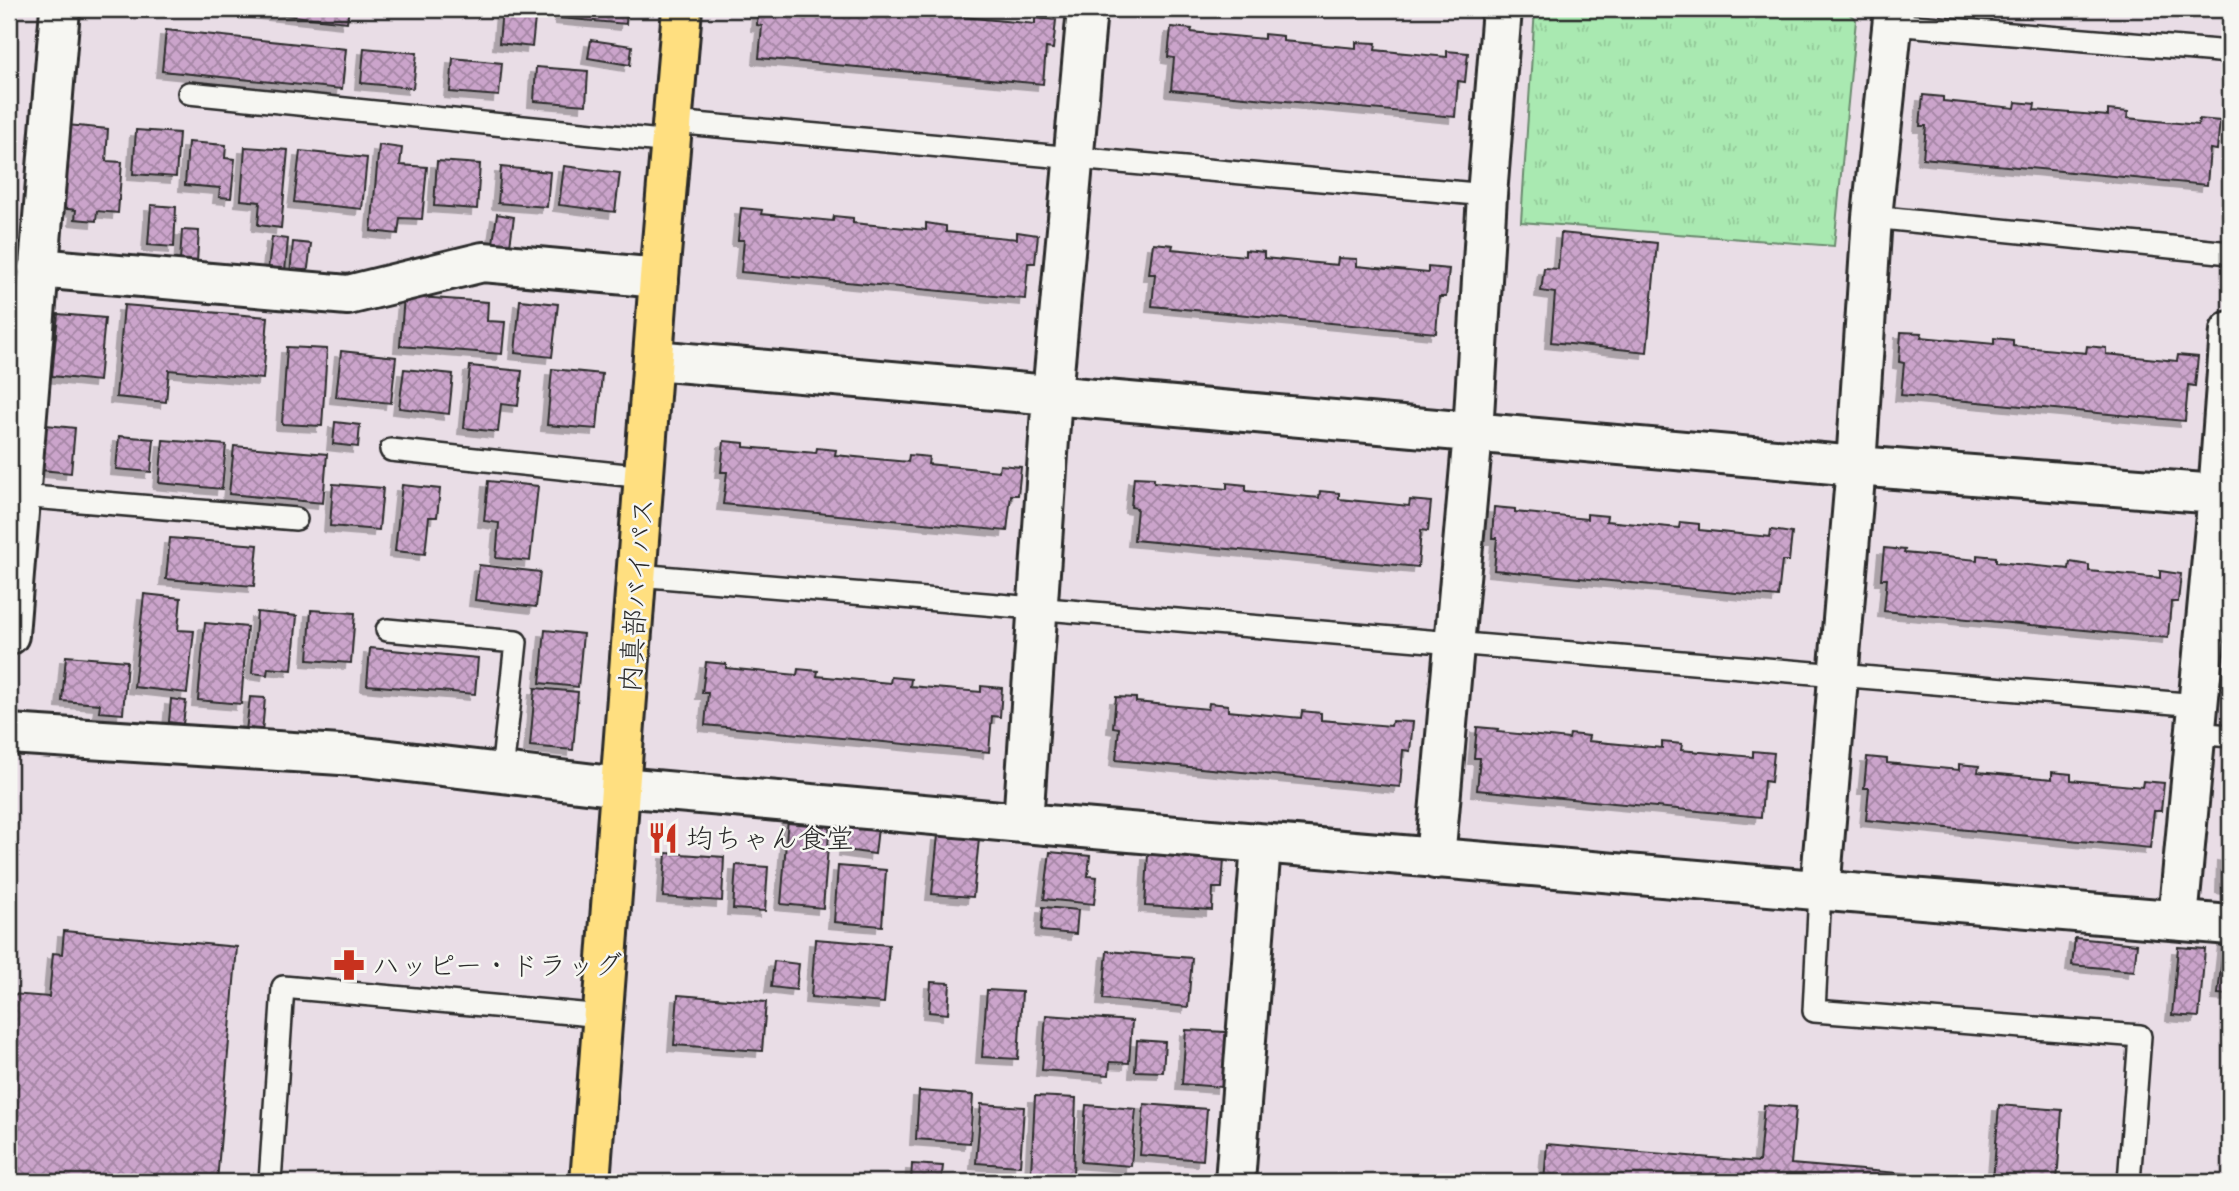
<svg xmlns="http://www.w3.org/2000/svg" width="2239" height="1191" viewBox="0 0 2239 1191" font-family="Caveat,'Klee One',sans-serif">
<defs>
<pattern id="park-tufts" width="24" height="20" patternUnits="userSpaceOnUse" patternTransform="scale(1.75)"><rect width="24" height="20" fill="#a9e9b1"/><path d="M3 7l-1-3M5 7V3M7 7l1-3M15 17l-1-3M17 17v-4M19 17l1-3" fill="none" stroke="#92c898"/></pattern>
<pattern id="building-cross-hatch" width="8" height="8" patternUnits="userSpaceOnUse" patternTransform="scale(1.75)"><rect width="8" height="8" fill="#cba4cb"/><path d="M0 0l8 8M0 8l8-8" fill="none" stroke="#a586a5"/></pattern>
<filter id="shadow"><feDropShadow dx="-6" dy="6" stdDeviation="0" flood-color="#0004"/></filter>
</defs>
<rect width="100%" height="100%" fill="#e9dde6"/>
<filter id="ink" filterUnits="userSpaceOnUse"><feTurbulence type="fractalNoise" baseFrequency=".0143" numOctaves="2"/><feDisplacementMap in="SourceGraphic" scale="14" xChannelSelector="R" yChannelSelector="G"/><feConvolveMatrix kernelMatrix="1 2 1 2 8 2 1 2 1" color-interpolation-filters="sRGB"/></filter>
<g filter="url(#ink)">
<path fill="url(#park-tufts)" stroke="#6a8a6e" stroke-width="2" d="M1535 9H1844L1856 20 1834 246 1521 222Z"/>
<path fill="url(#building-cross-hatch)" stroke="#2b2b2b" stroke-width="2" filter="url(#shadow)" d="M229 9H349L347 22Z
M502 9H536L532 47 499 43Z
M561 9H627L626 24 561 18Z
M758 9H872L944 16 945 9 964 11V17L1035 24V18L1056 20 1053 49 1046 48 1043 84 759 58 762 26 757 25Z
M1171 27 1192 29 1191 32 1264 39V34L1283 36V41L1356 48V42L1376 43 1375 50 1447 57V51L1468 53 1465 82 1458 81 1455 117 1171 90 1174 58 1168 57Z
M166 30 346 49 342 89 162 71Z
M591 40 632 46 630 65 588 58Z
M364 48 417 53 413 88 361 83Z
M453 58 502 63 499 96 450 92Z
M536 67 588 71 586 105 534 101Z
M1923 95 1943 97V101L2015 108 2016 102 2035 104 2034 110 2108 116V110L2128 112 2127 118 2198 125 2199 119 2220 121 2217 150 2210 149 2207 185 1923 158 1926 126H1920Z
M67 125 108 129 106 161 122 162 118 213 97 211 96 221 75 219 76 210 59 208Z
M136 130 179 133 176 177 133 174Z
M188 142 226 145 225 158 235 159 231 198 219 197 220 188 185 185Z
M379 145 402 148 400 165 427 167 422 219 400 218 398 234 371 231Z
M245 147 288 150 281 228 258 225 260 202 241 200Z
M300 151 367 158 362 209 294 202Z
M437 161 480 164 477 209 434 206Z
M564 166 620 173 615 212 559 205Z
M501 167 550 172 547 207 498 203Z
M151 205 176 207 174 247 148 245Z
M741 208 762 210 761 214 833 221 834 216 853 218V223L926 230V223L946 226V232L1017 239V232L1038 235 1035 263H1028L1025 299 741 272 744 240H738Z
M497 214 514 217 510 245 493 243Z
M182 230 199 231 197 262 180 261Z
M1561 233 1657 243 1647 352 1551 342 1555 293 1541 291 1544 268 1558 269Z
M272 237 288 239 285 271 268 269Z
M293 242 311 244 307 276 290 274Z
M1153 243 1173 245 1172 249 1245 256V250L1264 252V258L1337 265 1338 258 1357 259V266L1428 273V267L1449 269 1446 297H1439L1436 333 1152 306 1155 274H1149Z
M404 296 488 302 487 321 505 322 502 354 400 346Z
M520 300 558 304 552 357 515 353Z
M124 305 268 317 263 379 169 370 166 402 116 397Z
M58 314 105 318 99 381 52 376Z
M1901 332 1922 333 1921 337 1994 344V338L2013 340V346L2086 353 2087 346 2106 348V354L2177 361 2178 355 2198 357 2195 386 2188 385 2185 421 1901 395 1904 363 1899 362Z
M287 347 327 349 322 426 282 424Z
M341 351 396 357 391 403 336 397Z
M470 366 522 371 518 406 501 404 498 432 464 428Z
M404 369 453 374 449 414 399 408Z
M552 369 602 374 597 429 547 425Z
M335 422 360 425 358 447 333 444Z
M46 425 75 428 71 473 41 470Z
M119 436 154 439 151 472 116 469Z
M163 440 226 445 222 489 159 483Z
M724 441 744 443V447L816 453 817 448 836 450 835 455 908 462 909 455 929 457 928 464 999 471 1000 465 1021 467 1018 495H1011L1007 531 723 504 727 472H721Z
M234 446 327 454 323 503 229 494Z
M1134 477 1154 478V482L1227 489V483L1246 485V491L1319 498 1320 491 1339 493V499L1409 506 1410 500 1431 502 1428 531 1421 530 1418 567 1134 540 1137 508 1131 507Z
M488 481 538 486 530 561 496 558 499 523 484 521Z
M333 484 383 488 379 530 330 526Z
M402 485 440 489 437 517H429L425 554 395 551Z
M1494 507 1515 509V512L1587 519V514L1607 516 1606 521 1679 528 1680 522 1699 524V530L1770 537 1771 530 1792 533 1789 561H1782L1778 597 1494 570 1497 538H1492Z
M170 538 258 545 254 586 166 579Z
M1884 548 1905 550 1904 553 1977 560V555L1996 557V562L2069 569 2070 562 2089 565V571L2160 578V571L2181 574 2178 602H2171L2168 638 1884 611 1887 579H1881Z
M479 565 540 572 536 607 475 600Z
M144 594 181 598 178 630 194 631 187 693 134 687Z
M311 610 355 613 351 663 308 660Z
M257 612 297 616 292 670 268 668 267 675 252 673Z
M205 623 247 627 241 704 198 700Z
M545 630 583 634 578 687 540 683Z
M370 648 478 658 475 694 367 685Z
M66 656 127 661 123 714 99 712 100 704 62 701Z
M706 662 726 664V668L797 675 798 669 818 671 817 676 890 683 891 677 911 679 910 686 981 692V686L1002 688 1000 717 992 716 989 752 705 725 708 693H702Z
M535 688 578 692 573 750 530 746Z
M250 697 265 698 262 733 246 731Z
M1116 697 1136 698V702L1208 709 1209 703 1228 705V711L1301 718 1302 711 1321 713V720L1391 726 1392 721 1413 722 1410 751 1403 750 1400 787 1116 760 1119 728 1113 727Z
M171 699 186 701 183 724 169 722Z
M1477 727 1498 729 1497 732 1569 739 1570 734 1589 736 1588 741 1662 748V742L1682 744 1681 750 1753 757V751L1774 753 1771 782 1764 781 1761 817 1477 790 1480 758H1474Z
M1867 757 1887 759V763L1959 770V764L1979 766 1978 772 2052 779V772L2071 774V780L2142 787 2143 781 2164 783 2161 811H2154L2150 848 1866 820 1869 788H1864Z
M788 818 830 822 823 908 781 904Z
M848 823 878 828 875 854 845 850Z
M938 835 979 839 973 897 932 894Z
M1050 852 1090 856 1088 876 1097 877 1094 904 1044 899Z
M666 853 724 857 722 901 663 897Z
M1148 854 1224 859 1222 888H1213L1212 910 1145 906Z
M2223 855 2230 856V888L2222 887Z
M736 865 768 867 765 911 733 909Z
M838 866 886 870 882 926 834 922Z
M1043 907 1078 910 1076 934 1041 931Z
M64 931 237 947 217 1182H9V1029L12 994 49 997 53 953 62 954Z
M2075 938 2137 944 2134 971 2072 965Z
M815 939 889 945 884 1003 811 997Z
M2224 940 2230 941V995L2218 994Z
M2178 947 2205 949 2199 1017 2172 1015Z
M1107 951 1192 958 1188 1007 1103 999Z
M774 961 799 964 796 990 771 987Z
M931 982 950 983 948 1014 929 1012Z
M987 990 1022 992 1018 1059 982 1057Z
M678 995 766 1002 762 1051 674 1045Z
M1046 1015 1132 1021 1129 1063 1110 1062 1109 1075 1042 1070Z
M1186 1030 1226 1032 1222 1087 1182 1084Z
M1137 1040 1165 1042 1163 1072 1135 1071Z
M919 1091 973 1095 970 1143 916 1139Z
M1035 1096 1076 1098 1073 1175 1031 1173Z
M981 1104 1024 1107 1020 1166 976 1163Z
M1144 1104 1207 1109 1203 1160 1140 1155Z
M1086 1105 1136 1109 1131 1166 1081 1162Z
M1764 1105 1796 1107 1791 1164 1993 1181 1999 1105 2062 1110 2057 1182H1544L1547 1144 1759 1162Z
M912 1164 943 1166 941 1182H911Z"/>
<g fill="none" stroke-linecap="round" stroke-linejoin="round">
<defs>
<path id="lane" d="M1892 24 2230 52
M189 93 671 142
M673 122 1487 195
M1872 217 2230 253
M391 450 645 477
M20 496 296 519
M637 575 2198 705
M387 630 516 642 502 773
M2195 733 2230 736
M1820 891 1814 1011 2140 1036 2129 1182
M270 1182 283 987 603 1016"/>
<path id="street" d="M38 268 348 295 483 262 659 278
M654 360 1856 466 1872 217 1894 9
M9 635 60 9
M9 734 356 756 621 787 1023 823 2230 925
M1023 823 1052 395 1087 9
M1435 859 1473 433 1487 195 1502 9
M1820 891 1856 466 2230 495
M2178 920 2218 494 2230 331
M1235 1182 1261 845"/>
<path id="highway" d="M590 1182 659 278 682 9"/>
</defs>
<use href="#lane" stroke="#2b2b2b" stroke-width="26"/>
<use href="#street" stroke="#2b2b2b" stroke-width="44"/>
<use href="#highway" stroke="#2b2b2b" stroke-width="44"/>
<use href="#lane" stroke="#f6f6f2" stroke-width="21"/>
<use href="#street" stroke="#f6f6f2" stroke-width="38"/>
<use href="#highway" stroke="#ffdf80" stroke-width="38"/>
</g>
</g>
<defs>
<symbol id="restaurant-bare" viewBox="-9 -9 18 18"><path d="M-5-6h1v4h1v-4h1v4h1v-4h1v5L-1.5 .5V6h-2V.5L-5-1ZM5-6V6H3V1.5H1.5Q1.5-4 5-6Z" fill="#c8321e" stroke="#f6f6f2" stroke-width="2.5" paint-order="stroke"/></symbol>
<symbol id="pharmacy-bare" viewBox="-9 -9 18 18"><path d="M-2-6h4v4h4v4h-4v4h-4v-4h-4v-4h4Z" fill="#c8321e" stroke="#f6f6f2" stroke-width="2.5" paint-order="stroke"/></symbol>
</defs>
<g fill-rule="evenodd">
<use href="#restaurant-bare" x="641" y="816" width="44" height="44"/>
<use href="#pharmacy-bare" x="327" y="943" width="44" height="44"/>
</g>
<g text-anchor="middle" stroke-width="5" stroke-linejoin="round" paint-order="stroke">
<g font-size="28" fill="#2b2b2b" stroke="#f6f6f2">
<text transform="translate(636 595) rotate(-86)" y="10">内真部バイパス</text>
</g>
<g font-size="28" fill="#2b2b2b" stroke="#f6f6f2" text-anchor="start">
<text x="686" y="848">均ちゃん食堂</text>
<text x="372" y="975">ハッピー・ドラッグ</text>
</g>
</g>
<rect width="2239" height="1191" fill="none" stroke="#f6f6f2" stroke-width="35"/>
<rect x="18" y="18" width="2204" height="1156" fill="none" stroke="#2b2b2b" stroke-width="2.5" filter="url(#ink)"/>
</svg>
